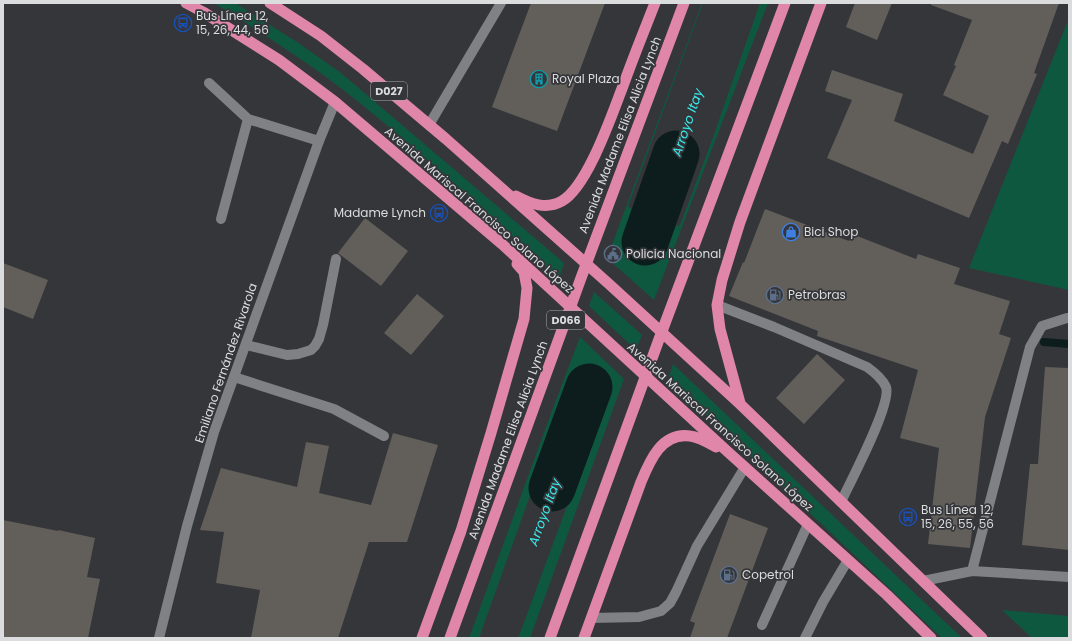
<svg xmlns="http://www.w3.org/2000/svg" width="1072" height="641" viewBox="0 0 1072 641" font-family="Poppins,sans-serif">
<rect width="100%" height="100%" fill="#35363a"/>
<path fill="#0f5840" d="M214 3H235L297 42 341 73 564 263 559 279C488 214 418 148 342 89 301 58 257 30 214 3Z
M702 3H703L679 226 710 145 760 3H768L654 300 607 258Z
M1069 18V290L969 268Z
M594 292 642 335 636 350 589 306Z
M580 337 624 379 530 638H518L592 438 560 413 480 638H469L553 408Z
M673 364 962 638H942L668 379Z
M1002 610 1069 616V638H1032Z"/>
<path fill="#35363a" d="M703 3H758L713 137 680 225 678 226 630 208 628 206Z
M559 415H561L590 437 591 440 518 638H479Z"/>
<g fill="none" stroke-linecap="round" stroke-linejoin="round">
<path stroke="#0d1c1c" stroke-width="8" d="M1044 342 1069 344"/>
<path stroke="#0d1c1c" stroke-width="47" d="M645 242 676 154
M552 488 589 387"/>
</g>
<path fill="#625f5b" d="M531 3H605L557 131 492 107Z
M855 3H892L877 40 846 27Z
M931 3H1059L1034 73 1037 74 1008 144 1002 141 969 218 827 158 852 100 825 91 832 70 903 94 894 121 973 154 989 116 943 95 956 66 954 65 972 20 931 5Z
M765 209 849 241 852 234 916 259 918 254 960 268 954 284 1010 301 999 334 1011 338 985 417 970 548 928 544 939 448 900 438 918 370 817 336 818 331 729 296 743 262 744 263Z
M365 218 408 251 381 286 338 253Z
M3 263 48 280 33 319 3 307Z
M417 294 444 316 411 355 384 333Z
M817 354 845 380 804 424 776 398Z
M1045 367 1069 368V550L1022 545 1030 464H1038Z
M393 433 438 445 407 542H369L338 638H251L260 590 216 583 224 532 200 530 221 468 297 487 306 442 329 446 319 493 371 505Z
M730 514 768 528 727 638H690L695 623 690 621Z
M3 520 58 531V530L95 538 87 577 100 579 88 638H3Z"/>
<g fill="none" stroke-linecap="round" stroke-linejoin="round">
<path stroke="#808185" stroke-width="10" d="M209 83 248 119 319 141
M429 125 501 3
M221 219 248 119
M717 305 774 327 867 367C874 372 882 378 886 387 892 404 850 482 841 502
M246 345 287 355 298 354 311 350 315 346 319 339 323 325 336 259
M234 377 334 409 384 436
M591 618 639 617 661 611 670 603 676 592 697 546 745 467
M762 625 808 524
M805 638 823 602 848 560"/>
<path stroke="#808185" stroke-width="10" d="M972 571 1030 347 1042 326 1067 318H1069
M923 581 972 571 1069 577"/>
<path stroke="#808185" stroke-width="10" d="M159 638 187 526 214 432 319 141 335 102"/>
<path stroke="#df86a9" stroke-width="11" d="M186 3 203 12 279 60 335 102 502 244 728 452 887 595 931 638
M270 3 321 36 363 69 446 139 609 284 740 404 982 638
M516 196C531 204 546 210 562 201 588 186 612 114 623 86 633 58 644 31 655 3
M740 403 720 329 717 305 722 280 740 222 821 3
M422 638 461 531 491 433 524 319 527 288 524 272 517 264
M450 638 581 278 684 3
M550 638 658 342 785 3
M584 638 641 482C650 460 662 432 690 436 699 437 709 443 716 447"/>
</g>
<defs>
<symbol id="bus-ring" viewBox="-11 -11 22 22"><circle r="9.5" fill="#35363a" stroke="#1a4fb4" stroke-width="1.5"/><path d="M-5-6H5V4H4V6H2V4H-2V6H-4V4H-5ZM-3.5-4V0h7V-4ZM-3.5 1.2v1.5H-2V1.2ZM2 1.2v1.5H3.5V1.2Z" fill="#1a4fb4"/></symbol>
<symbol id="building-ring" viewBox="-11 -11 22 22"><circle r="9.5" fill="#35363a" stroke="#0f9aa8" stroke-width="1.5"/><path d="M-4-6H4V6H1V3H-1V6H-4ZM-2.5-4.3h1.7v1.8h-1.7ZM.8-4.3h1.7v1.8H.8ZM-2.5-1h1.7V.8h-1.7ZM.8-1h1.7V.8H.8Z" fill="#0f9aa8"/></symbol>
<symbol id="shop-ring" viewBox="-11 -11 22 22"><circle r="9.5" fill="#35363a" stroke="#3f7fe0" stroke-width="1.5"/><path d="M-5-2.5h2.3a2.7 3.5 0 0 1 5.4 0H5L5.5 6h-11ZM-1.5-2.5h3a1.5 2.3 0 0 0-3 0Z" fill="#3f7fe0"/></symbol>
<symbol id="civic-ring" viewBox="-11 -11 22 22"><circle r="9.5" fill="#35363a" stroke="#5c6f8a" stroke-width="1.5"/><path d="M-.6-6.5H3V-4.5H.6V-3L4-1V1h2V6H-6V1h2V-1L-.6-3ZM-1.2 2.5V6h2.4V2.5Z" fill="#5c6f8a"/></symbol>
<symbol id="fuel-ring" viewBox="-11 -11 22 22"><circle r="9.5" fill="#35363a" stroke="#5c6f8a" stroke-width="1.5"/><path d="M-5.5-6h7V0h2V4h1.3V-2.5L3-4.5l.8-.8L6-3V5H2.5V1h-1V6h-7ZM-4.2-4.7v3.2H.2V-4.7Z" fill="#5c6f8a"/></symbol>
</defs>
<g fill-rule="evenodd">
<use href="#bus-ring" x="173" y="13" width="20" height="20"/>
<use href="#building-ring" x="529" y="69" width="20" height="20"/>
<use href="#bus-ring" x="429" y="203" width="20" height="20"/>
<use href="#shop-ring" x="781" y="222" width="20" height="20"/>
<use href="#civic-ring" x="603" y="244" width="20" height="20"/>
<use href="#fuel-ring" x="765" y="285" width="20" height="20"/>
<use href="#bus-ring" x="898" y="507" width="20" height="20"/>
<use href="#fuel-ring" x="719" y="565" width="20" height="20"/>
</g>
<g text-anchor="middle" stroke-width="3.5" stroke-linejoin="round" paint-order="stroke">
<g fill="#35363a" stroke="#a9aaad" stroke-width="1">
<rect x="371" y="82" width="36" height="18" rx="3"/>
<rect x="547" y="311" width="38" height="18" rx="3"/>
</g>
<g font-size="11" font-weight="bold" fill="#dbdcde">
<text x="389" y="95">D027</text>
<text x="566" y="324">D066</text>
</g>
<g font-size="12" fill="#dbdcde" stroke="#35363a" text-anchor="start">
<text x="196" y="20">Bus Línea 12,<tspan x="196" dy="14">15, 26, 44, 56</tspan></text>
<text x="552" y="83">Royal Plaza</text>
<text x="426" y="217" text-anchor="end">Madame Lynch</text>
<text x="804" y="236">Bici Shop</text>
<text x="626" y="258">Policia Nacional</text>
<text x="788" y="299">Petrobras</text>
<text x="921" y="514">Bus Línea 12,<tspan x="921" dy="14">15, 26, 55, 56</tspan></text>
<text x="742" y="579">Copetrol</text>
</g>
<g font-size="12" fill="#dbdcde" stroke="#35363a">
<text transform="translate(620 135) rotate(-69)" y="4">Avenida Madame Elisa Alicia Lynch</text>
<text transform="translate(479 210) rotate(41)" y="4">Avenida Mariscal Francisco Solano López</text>
<text transform="translate(226 363) rotate(-71)" y="4">Emiliano Fernández Rivarola</text>
<text transform="translate(720 427) rotate(42)" y="4">Avenida Mariscal Francisco Solano López</text>
<text transform="translate(508 440) rotate(-70)" y="4">Avenida Madame Elisa Alicia Lynch</text>
</g>
<g font-size="13" font-style="italic" fill="#3ae8e8" stroke="#35363a">
<text transform="translate(687 122) rotate(-71)" y="5">Arroyo Itay</text>
<text transform="translate(544 512) rotate(-70)" y="5">Arroyo Itay</text>
</g>
</g>
<rect width="1072" height="641" fill="none" stroke="#dbdcde" stroke-width="8"/>
</svg>
